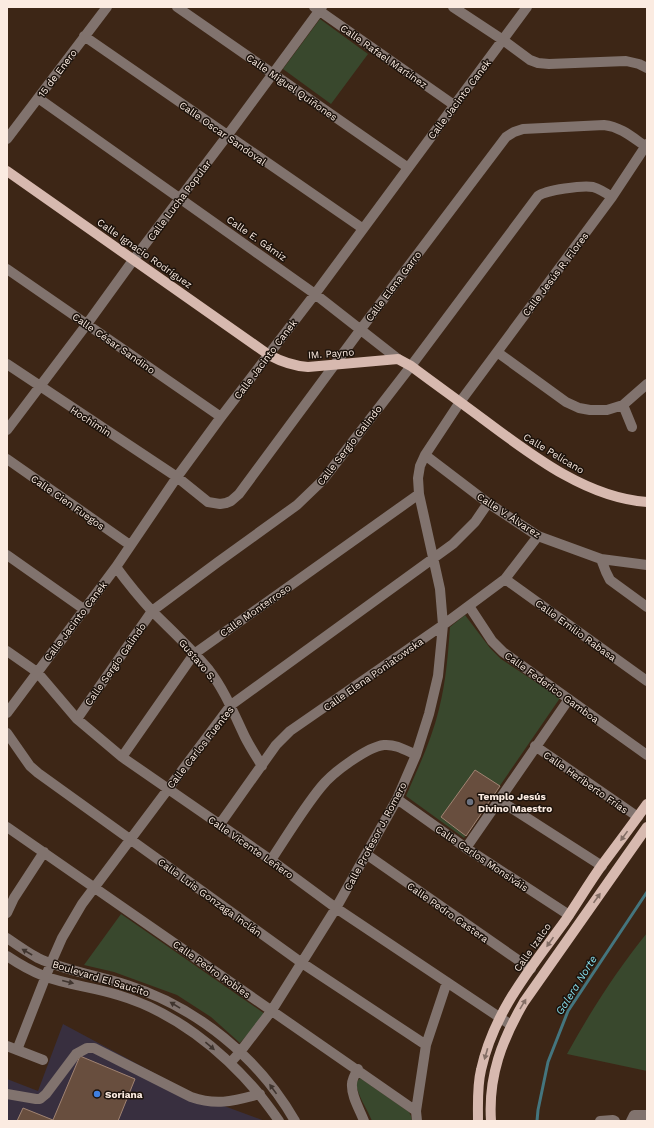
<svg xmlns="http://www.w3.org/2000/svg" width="654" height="1128" viewBox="0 0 654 1128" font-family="'Work Sans',sans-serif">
<rect width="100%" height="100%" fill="#3d2616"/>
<path fill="#382f3f" d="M63 1024 197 1096 265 1121H7V1079L38 1091Z"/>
<path fill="#39482d" d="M320 19 368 54 331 104 283 69Z
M465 615 490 648 501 659 560 698 464 838 406 796C418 768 432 739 439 709 446 682 448 654 450 627Z
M121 914 265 1014 240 1043 211 1017 177 995 114 972 84 965Z
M647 933V1071L567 1054C590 1012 617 970 647 933Z
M360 1078 409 1112 411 1116 412 1121H372C367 1108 358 1097 356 1083Z"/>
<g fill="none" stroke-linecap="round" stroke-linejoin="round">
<path stroke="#44757e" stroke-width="3" d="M537 1121 538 1110 548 1062 568 1011 647 892"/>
</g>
<path fill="#684e3e" stroke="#a08372" d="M475 770 500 786 466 836 441 817Z
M80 1056 135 1079 118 1121H17L23 1108 53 1120Z"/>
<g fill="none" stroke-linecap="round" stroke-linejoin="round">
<path stroke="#81736e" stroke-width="10" d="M177 7 407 167
M314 7 454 105
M453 7 503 40 530 60 538 63 549 64 626 61 639 64 647 68
M84 36 362 228
M38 98 315 294 398 359
M7 139 107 7
M7 269 221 417
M497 352 566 402 579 408 590 410H607L623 405 647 384
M7 364 177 477 208 502 220 504 226 503 231 501 239 494 361 329 506 137 514 132 523 129 604 125C621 127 632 137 645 146
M623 405 632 427
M7 430 87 324 134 259 227 136 322 7
M425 455 488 503 538 536 601 559 647 565
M7 459 130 545
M7 555 85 610
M601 559 606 572 610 580 647 607
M116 567C127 582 139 597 152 611 172 631 192 649 209 670 225 691 234 714 245 737 250 747 256 756 262 766
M505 579 647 681
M469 606 492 641 503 652 647 755
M7 651 37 672 77 719 122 757 271 860 336 908 511 1025
M7 713 116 567 177 477 221 417 315 294 527 7
M77 719 152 611 218 562 297 505 323 480 411 366 538 196C546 190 583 185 593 187 600 189 606 193 612 197
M7 733 30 766 38 773 302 963 426 1045
M535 746 638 817
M122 757 194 654 419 494
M397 799 466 848 569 915
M499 800 602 866
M220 824 276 745 290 731 443 625 505 579 538 536
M7 827 416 1111
M466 848 569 699
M366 854 531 969
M271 860C287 836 303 809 321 787 332 773 367 747 384 745 396 744 405 750 416 755
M7 913 14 898 44 852
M7 938C17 945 27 952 38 958 63 970 99 976 127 985 197 1007 259 1058 295 1121
M7 956C19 964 31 971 44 976 67 985 94 987 118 995 173 1011 222 1050 259 1094 266 1103 273 1112 279 1121
M7 1046 43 1060
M17 1050 51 963 62 938 82 904 231 705 453 544 475 522 488 503
M230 1063 240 1052 272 1010 336 908 397 799 416 755 429 714 438 676 443 625 440 589 419 494 418 478 420 466 425 455 460 402 612 197 647 144
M358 1069C355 1074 352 1079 352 1084 351 1096 360 1110 364 1121
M7 1094 36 1099H40L46 1094 76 1054 87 1048H94L191 1097C217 1106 233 1101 260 1094
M417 1121 416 1111 426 1045 447 982
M600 1121 613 1120 615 1121
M631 1121 634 1115H647"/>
<path stroke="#d7b9af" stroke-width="10" d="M7 171 269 355C282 362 293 366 308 367L398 359 411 366C435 384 459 401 483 419 530 454 586 498 647 502
M478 1121C478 1104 477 1086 481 1070 494 1011 531 968 565 921 578 902 589 883 602 865 617 845 632 825 647 804
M491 1121C488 1076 502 1040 524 1002L647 827"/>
</g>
<defs><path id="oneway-solid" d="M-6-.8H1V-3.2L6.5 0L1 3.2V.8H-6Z"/></defs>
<g fill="#836e65">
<use href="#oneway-solid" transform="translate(624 836) rotate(126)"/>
<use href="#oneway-solid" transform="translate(597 898) rotate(-55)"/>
<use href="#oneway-solid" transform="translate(550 942) rotate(125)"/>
<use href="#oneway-solid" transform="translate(523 1004) rotate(-59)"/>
<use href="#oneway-solid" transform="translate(486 1054) rotate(106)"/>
</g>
<g fill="#3f342e">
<use href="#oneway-solid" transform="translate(27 952) rotate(-150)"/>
<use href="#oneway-solid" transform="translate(68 982) rotate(14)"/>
<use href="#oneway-solid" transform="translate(175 1005) rotate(-149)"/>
<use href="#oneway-solid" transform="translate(210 1046) rotate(40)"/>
<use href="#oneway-solid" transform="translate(273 1089) rotate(-126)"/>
</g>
<circle fill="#6b7280" stroke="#1c120b" stroke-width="1.5" cx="470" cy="802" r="4"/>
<circle fill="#3f7fe0" stroke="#1c120b" stroke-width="1.5" cx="97" cy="1094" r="4"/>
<g text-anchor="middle" stroke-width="3" stroke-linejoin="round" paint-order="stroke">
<g font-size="10" fill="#fbebe1" stroke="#1c120b">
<text transform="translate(384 56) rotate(35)" y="4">Calle Rafael Martínez</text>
<text transform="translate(57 73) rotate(-53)" y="4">15 de Enero</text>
<text transform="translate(292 87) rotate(35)" y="4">Calle Miguel Quiñones</text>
<text transform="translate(459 99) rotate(-53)" y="4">Calle Jacinto Canek</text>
<text transform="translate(223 133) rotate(35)" y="4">Calle Oscar Sandoval</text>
<text transform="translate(179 200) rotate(-53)" y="4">Calle Lucha Popular</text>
<text transform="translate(257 238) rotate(35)" y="4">Calle E. Gámiz</text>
<text transform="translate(145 253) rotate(35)" y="4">Calle Ignacio Rodríguez</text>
<text transform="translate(555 274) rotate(-53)" y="4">Calle Jesús R. Flores</text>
<text transform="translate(393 286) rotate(-53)" y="4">Calle Elena Garro</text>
<text transform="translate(114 343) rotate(35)" y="4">Calle César Sandino</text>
<text transform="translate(331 353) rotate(-4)" y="4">IM. Payno</text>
<text transform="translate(265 359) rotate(-53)" y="4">Calle Jacinto Canek</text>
<text transform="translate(91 421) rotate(33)" y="4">Hochimin</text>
<text transform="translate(349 445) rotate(-52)" y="4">Calle Sergio Galindo</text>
<text transform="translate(554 453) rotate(31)" y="4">Calle Pelícano</text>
<text transform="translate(68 502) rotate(35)" y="4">Calle Cien Fuegos</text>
<text transform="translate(509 515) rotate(33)" y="4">Calle V. Álvarez</text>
<text transform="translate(255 610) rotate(-35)" y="4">Calle Monterroso</text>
<text transform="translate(75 621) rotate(-53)" y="4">Calle Jacinto Canek</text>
<text transform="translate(576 630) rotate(36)" y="4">Calle Emilio Rabasa</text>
<text transform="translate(198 660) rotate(50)" y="4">Gustavo S.</text>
<text transform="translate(115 664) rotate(-55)" y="4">Calle Sergio Galindo</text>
<text transform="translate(373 674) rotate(-35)" y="4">Calle Elena Poniatowska</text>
<text transform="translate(552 687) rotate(36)" y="4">Calle Federico Gamboa</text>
<text transform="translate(200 747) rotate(-52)" y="4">Calle Carlos Fuentes</text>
<text transform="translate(586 782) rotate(35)" y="4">Calle Heriberto Frías</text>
<text transform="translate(375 836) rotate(-62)" y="4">Calle Profesor J. Romero</text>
<text transform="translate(251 847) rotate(35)" y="4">Calle Vicente Leñero</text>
<text transform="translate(482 858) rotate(34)" y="4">Calle Carlos Monsiváis</text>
<text transform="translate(210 897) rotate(36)" y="4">Calle Luis Gonzaga Inclán</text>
<text transform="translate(448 912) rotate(35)" y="4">Calle Pedro Castera</text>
<text transform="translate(532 947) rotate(-55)" y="4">Calle Izalco</text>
<text transform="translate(212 969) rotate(35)" y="4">Calle Pedro Robles</text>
<text transform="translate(101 978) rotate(17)" y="4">Boulevard El Saucito</text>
</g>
<g font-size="10" font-weight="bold" fill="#fbebe1" stroke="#1c120b" text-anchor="start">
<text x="478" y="800">Templo Jesús<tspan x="478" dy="12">Divino Maestro</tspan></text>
<text x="105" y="1098">Soriana</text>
</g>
<g font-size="11" font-style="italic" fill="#86dcea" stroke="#1c120b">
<text transform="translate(576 985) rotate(-58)" y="4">Galera Norte</text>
</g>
</g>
<rect width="654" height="1128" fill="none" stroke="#fbebe1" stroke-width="16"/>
</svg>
